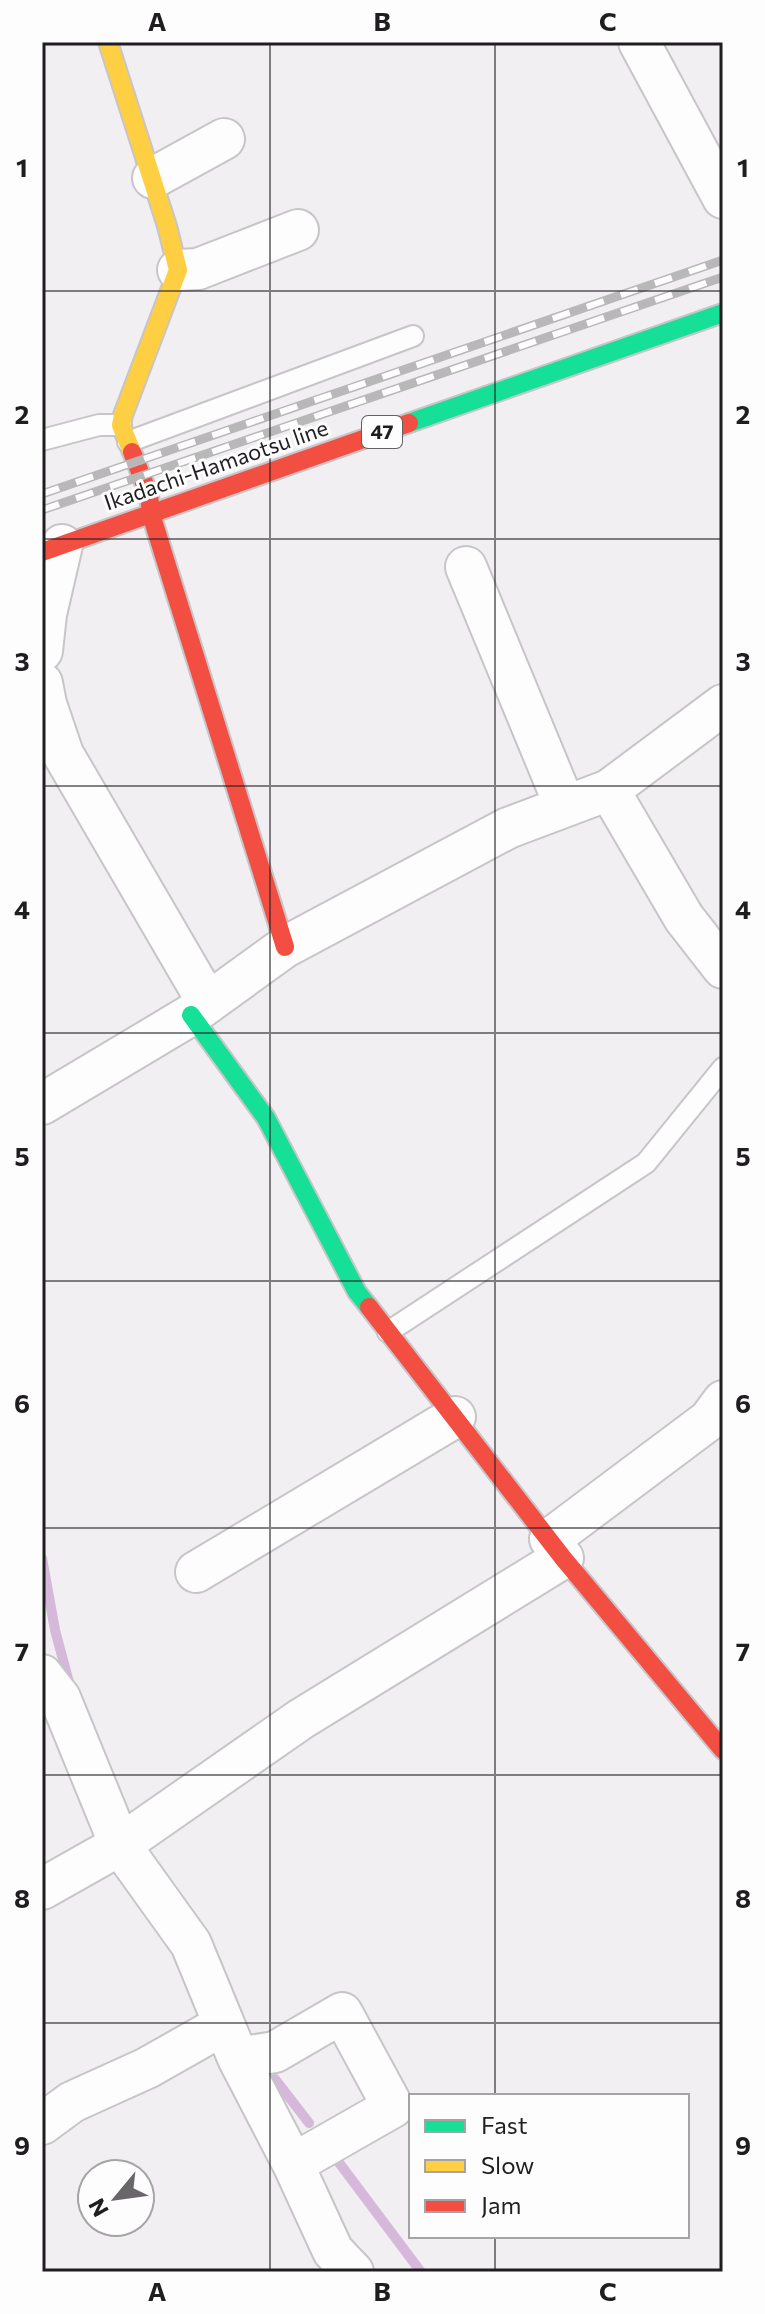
<svg xmlns="http://www.w3.org/2000/svg" width="765" height="2314" viewBox="0 0 765 2314" font-family="Commissioner,sans-serif">
<rect width="100%" height="100%" fill="#f2eff3"/>
<g fill="none" stroke-linecap="round" stroke-linejoin="round">
<path stroke="#d5b8da" stroke-width="10" d="M42 1558 55 1630 70 1686
M275 2079 309 2123
M331 2152 421 2272"/>
<defs>
<path id="lane" d="M42 440 99 425H121
M128 442 413 336
M388 1332 646 1163 723 1068"/>
<path id="street" d="M639 42 723 198
M153 178 224 139
M178 270 198 269 298 230
M466 567 565 806
M42 651 46 614 62 545
M42 683 46 704 63 754 208 1003
M609 790 684 918 723 968
M42 1104 191 1015 285 947 508 828 609 790 723 705
M550 1539 709 1420 723 1401
M196 1572 455 1417
M42 1675 60 1698 120 1845 191 1944 238 2058 293 2164 333 2251 353 2272
M42 1889 120 1845 301 1719 563 1558
M238 2058 275 2052 342 2013 393 2107 293 2164
M42 2124 72 2102 147 2068 223 2025"/>
<path id="fast" d="M409 423 723 313
M191 1015 266 1118 357 1292 369 1307"/>
<path id="slow" d="M108 42 167 226 178 270 123 415 121 425 132 452"/>
<path id="jam" d="M132 452 149 495 151 514 285 947
M42 552 409 423
M369 1307 563 1558 723 1750"/>
</defs>
<use href="#lane" stroke="#c7c5c8" stroke-width="24"/>
<use href="#street" stroke="#c7c5c8" stroke-width="44"/>
<use href="#fast" stroke="#c7c5c8" stroke-width="22"/>
<use href="#slow" stroke="#c7c5c8" stroke-width="22"/>
<use href="#jam" stroke="#c7c5c8" stroke-width="22"/>
<use href="#lane" stroke="#fdfdfd" stroke-width="20"/>
<use href="#street" stroke="#fdfdfd" stroke-width="40"/>
<use href="#fast" stroke="#16e098" stroke-width="18"/>
<use href="#slow" stroke="#ffcf43" stroke-width="18"/>
<use href="#jam" stroke="#f24e42" stroke-width="18"/>
<defs>
<path id="rail" d="M42 494 723 260
M42 510 723 277"/>
</defs>
<use href="#rail" stroke="#b9b8b9" stroke-width="9"/>
<use href="#rail" stroke="#fefdfe" stroke-width="6" stroke-dasharray="18" stroke-linecap="butt"/>
</g>
<path fill="none" stroke="#1f1d1f" stroke-width="2" stroke-opacity="0.55" d="M270 42V2272M495 42V2096M42 291H723M42 539H723M42 786H723M42 1033H723M42 1281H723M42 1528H723M42 1775H723M42 2023H723M495 2236V2272"/>
<g text-anchor="middle" stroke-width="6" stroke-linejoin="round" paint-order="stroke">
<rect fill="#fefdfe" stroke="#626062" stroke-width="2" x="362" y="416" width="40" height="32" rx="6"/>
<g font-size="20" font-weight="bold" fill="#1f1d1f">
<text x="382" y="439">47</text>
</g>
<g font-size="22" fill="#1f1d1f" stroke="#fefdfe">
<text transform="translate(216 465) rotate(-19)" y="8">Ikadachi-Hamaotsu line</text>
</g>
</g>
<rect width="765" height="2314" fill="none" stroke="#fefdfe" stroke-width="88"/>
<rect x="409" y="2094" width="280" height="144" fill="#fefdfe" stroke="#a5a3a5" stroke-width="2"/>
<rect x="425" y="2120" width="40" height="12" fill="#16e098" stroke="#a5a3a5" stroke-width="2"/>
<text x="481" y="2134" font-size="24" fill="#1f1d1f">Fast</text>
<rect x="425" y="2160" width="40" height="12" fill="#ffcf43" stroke="#a5a3a5" stroke-width="2"/>
<text x="481" y="2174" font-size="24" fill="#1f1d1f">Slow</text>
<rect x="425" y="2200" width="40" height="12" fill="#f24e42" stroke="#a5a3a5" stroke-width="2"/>
<text x="481" y="2214" font-size="24" fill="#1f1d1f">Jam</text>
<g transform="translate(116 2198) rotate(241)"><circle r="38" fill="#fefdfe" stroke="#a5a3a5" stroke-width="2"/>
<path d="M0-6L14 30L0 20L-14 30Z" fill="#696669"/>
<text y="-12" font-size="22" font-weight="bold" text-anchor="middle" fill="#1f1d1f">N</text>
</g>
<rect x="44" y="44" width="677" height="2226" fill="none" stroke="#1f1d1f" stroke-width="3"/>
<g font-size="26" text-anchor="middle" font-weight="bold" fill="#1f1d1f">
<text x="157" y="31">A</text>
<text x="382" y="31">B</text>
<text x="608" y="31">C</text>
<text x="22" y="177">1</text>
<text x="743" y="177">1</text>
<text x="22" y="424">2</text>
<text x="743" y="424">2</text>
<text x="22" y="671">3</text>
<text x="743" y="671">3</text>
<text x="22" y="919">4</text>
<text x="743" y="919">4</text>
<text x="22" y="1166">5</text>
<text x="743" y="1166">5</text>
<text x="22" y="1413">6</text>
<text x="743" y="1413">6</text>
<text x="22" y="1661">7</text>
<text x="743" y="1661">7</text>
<text x="22" y="1908">8</text>
<text x="743" y="1908">8</text>
<text x="22" y="2155">9</text>
<text x="743" y="2155">9</text>
<text x="157" y="2301">A</text>
<text x="382" y="2301">B</text>
<text x="608" y="2301">C</text>
</g>
</svg>
